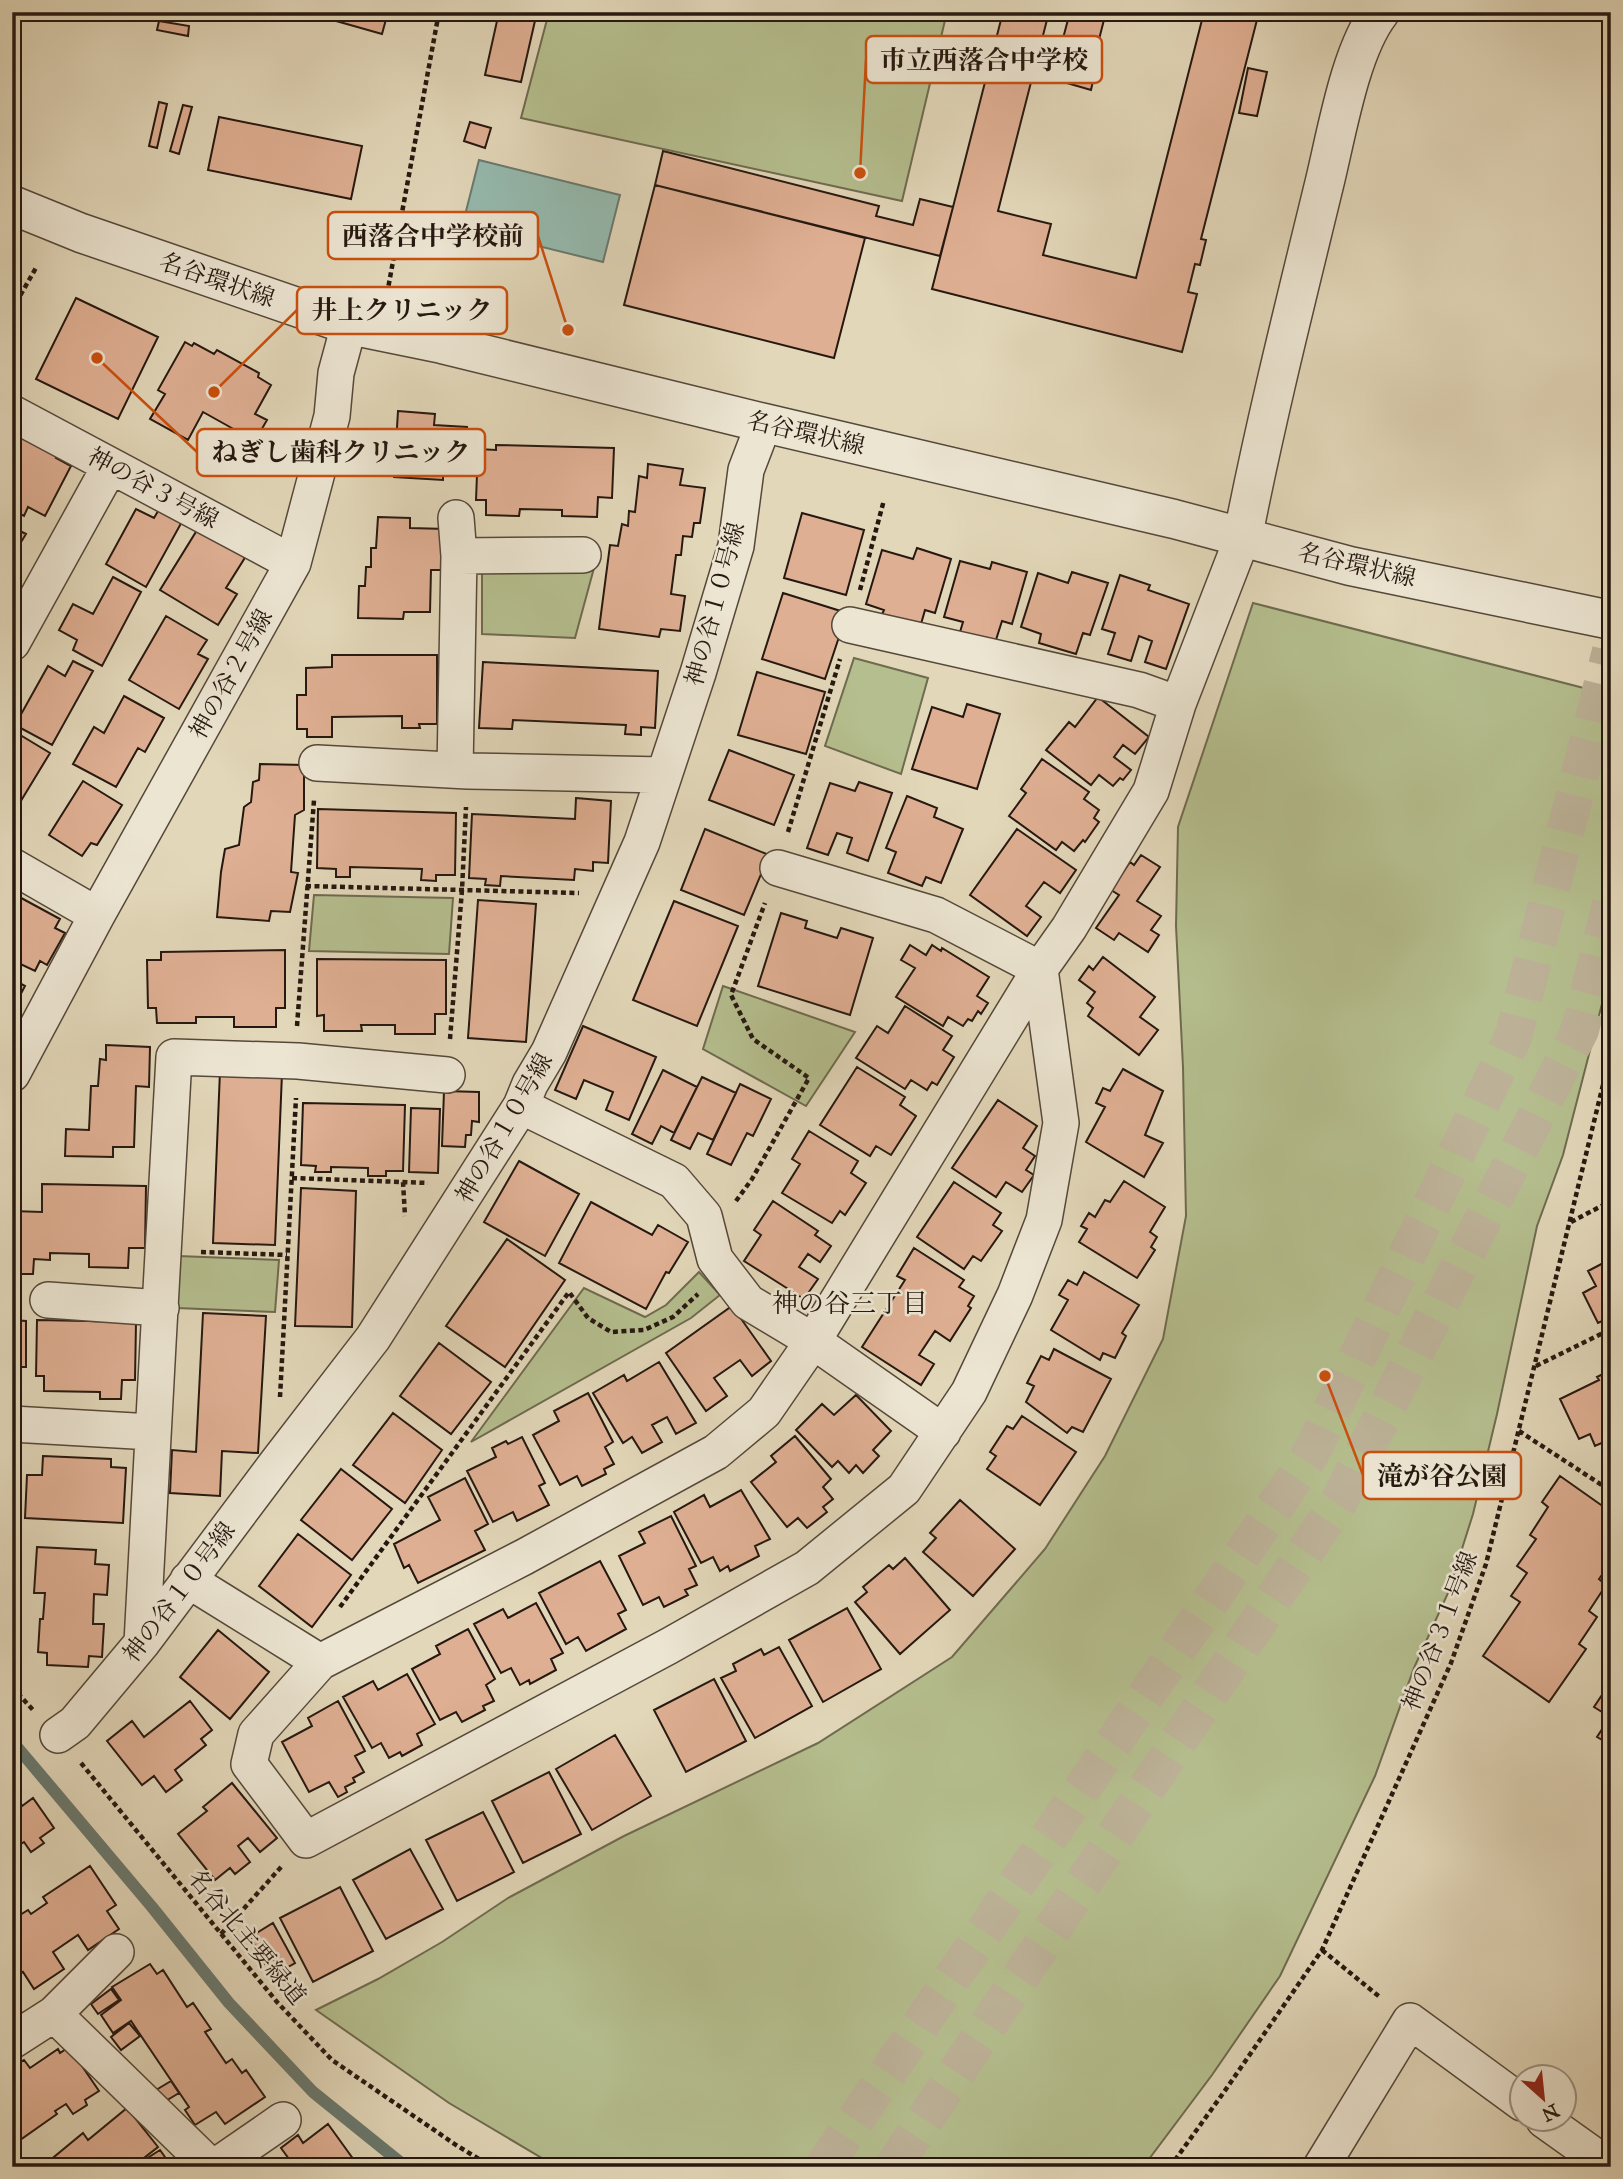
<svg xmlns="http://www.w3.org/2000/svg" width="1623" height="2179" viewBox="0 0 1623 2179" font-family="'IM FELL Great Primer','Noto Serif JP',serif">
<rect width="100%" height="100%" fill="#e2d7b9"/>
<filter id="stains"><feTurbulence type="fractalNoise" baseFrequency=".00286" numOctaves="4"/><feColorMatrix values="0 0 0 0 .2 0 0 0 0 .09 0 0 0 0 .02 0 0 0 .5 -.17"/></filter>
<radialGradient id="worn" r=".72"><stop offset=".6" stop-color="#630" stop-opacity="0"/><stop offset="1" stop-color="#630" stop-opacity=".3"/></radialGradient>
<path fill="#b5be8e" stroke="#6e6b4f" stroke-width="2" d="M549 12H947L902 201 521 118Z
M482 566 594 568 575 638 482 634Z
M1253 603 1611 695V969L1563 1155 1537 1226 1497 1414 1473 1514 1448 1593 1414 1668 1375 1776 1280 1976 1212 2075 1143 2167H557L449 2103 316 2010 378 1979 442 1942 508 1898 624 1836 818 1743 952 1657 1045 1549 1105 1456 1163 1339 1186 1216 1183 1067 1176 926 1178 827Z
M854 658 928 678 901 774 825 746Z
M314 895 453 898 449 954 309 951Z
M723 986 855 1032 806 1106 703 1049Z
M178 1256 279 1260 275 1312 177 1308Z
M699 1272 720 1295 691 1318 471 1442 584 1288 645 1317 666 1305Z"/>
<path fill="#95baaf" stroke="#69796f" stroke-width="2" d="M479 160 620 195 603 262 462 227Z"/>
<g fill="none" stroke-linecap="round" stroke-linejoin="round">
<path stroke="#69796f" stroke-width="12" d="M12 1741 152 1907 229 2003 313 2092 406 2167"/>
</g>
<path fill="#dfaf93" stroke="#261810" stroke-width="2" d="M316 12H388L382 34 315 15Z
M499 12H537L521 82 485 75Z
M1003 12H1049L998 211 1051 224 1043 255 1136 278 1204 12H1259L1201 239 1206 240 1200 265 1195 264 1188 292 1197 294 1182 352 932 289Z
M1070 12H1106L1095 55 1061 46Z
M159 21 189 26 188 36 157 30Z
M1066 52 1097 62 1091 90 1060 81Z
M1248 68 1267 72 1257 116 1239 113Z
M159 102 167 104 157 148 149 146Z
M183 105 192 107 179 154 170 151Z
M219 117 362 146 351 199 208 170Z
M470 122 491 128 485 148 464 141Z
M663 151 879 206 876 216 913 225 920 199 953 207 940 256 655 185Z
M655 185 865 238 834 358 624 305Z
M76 298 158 337 118 419 36 379Z
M185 342 192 346 194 343 214 354 217 350 259 373 258 377 271 385 255 414 267 420 255 441 203 412 188 440 150 419 165 394 158 390Z
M398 411 435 414 434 425 467 427 464 471 443 470V480L394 477Z
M24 432 61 452 56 458 71 466 45 516 28 507 24 516 12 510V454Z
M496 445 614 448 612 498 598 497 597 517 562 516V510L520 509 519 516 486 515V500H476L478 449 496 450Z
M648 464 683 469 680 485 705 488 700 523H694L692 537 683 536 681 555H676L671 594 685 596 680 631 661 629 659 637 599 629 610 545 618 546 622 524 628 526 629 511 635 512 639 476 647 478Z
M161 506 184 518 146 587 106 564 136 509 154 518Z
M802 513 864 530 846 595 784 578Z
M378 517 410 518V528L446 529 444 570H431L430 612H404L403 619 358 618 359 586H365L366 567H371V548H376Z
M12 527 26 534 12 557Z
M199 527 246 556 226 588 237 594 218 625 160 590Z
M917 548 951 559 935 613 925 610 919 631 880 619 884 610 866 604 882 550 913 559Z
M960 561 990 569 992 562 1027 572 1012 624 1002 621 995 643 960 632 963 622 944 617Z
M1072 572 1108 583 1090 635 1083 633 1076 654 1039 643 1041 634 1021 627 1038 573 1068 583Z
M1120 575 1150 585 1148 590 1189 604 1166 669 1145 662 1152 641 1139 636 1131 661 1108 654 1115 633 1102 629Z
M113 577 141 592 102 666 73 650 77 640 59 630 73 604 93 614Z
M783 593 847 613 825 679 762 659Z
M166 616 207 640 198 654 208 659 179 709 129 680Z
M332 655H437V724H419L420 728H402V716L332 717V737H307V729H297V695H306V668L332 667Z
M73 661 93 671 52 745 15 725 48 666 65 676Z
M483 662 658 671 655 728 641 727V735L625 734 626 725 513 720 512 729 479 728Z
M757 672 825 692 806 754 738 735Z
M124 696 164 718 145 752 138 748 116 787 73 764 94 727 104 733Z
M1098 697 1149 737 1135 754 1123 745 1114 757 1131 770 1123 780 1120 778 1113 786 1099 775 1091 785 1046 750 1069 722 1075 727Z
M967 704 1000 714 977 789 912 769 932 707 963 717Z
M12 730 50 753 16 809 12 807Z
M729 750 794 775 774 825 709 800Z
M1042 759 1089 792 1084 799 1099 810 1094 818 1099 822 1085 842 1083 840 1074 851 1062 842 1056 850 1009 816 1026 793 1021 789Z
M260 764 304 765V810L295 815 291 872 298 873 290 912 271 911 269 921 217 917 221 872 225 849 239 845 244 807 251 802 253 782 259 780Z
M83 781 122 805 97 845 91 843 82 856 49 835Z
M859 782 892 793 868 861 847 853 852 838 837 833 828 855 807 848 830 783 855 791Z
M907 796 937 808 934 817 963 829 941 883 926 877 922 886 888 873 896 852 886 848Z
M576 798 611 801 608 863 593 862V871L575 869 574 880 501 876 500 886 485 885 486 879 469 878 472 814 575 819Z
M318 809 456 813 455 875H436V881L421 880 422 869 350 867V877H336V869L317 868Z
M705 829 769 855 744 915 681 890Z
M1017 829 1076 870 1060 893 1044 882 1026 906 1041 917 1027 936 970 895Z
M1141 855 1160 867 1137 901 1161 916 1151 930 1159 935 1148 952 1119 933 1114 940 1096 928 1119 895 1111 890 1130 862 1134 865Z
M12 893 60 919 55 928 65 933 47 965 40 961 35 971 12 960Z
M478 900 536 904 526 1042 468 1038Z
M674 901 738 926 697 1026 633 1000Z
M781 913 807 921 805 928 837 938 841 928 873 938 850 1015 758 986Z
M910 945 926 955 932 945 941 951 942 948 989 977 977 996 988 1003 981 1014 978 1011 972 1021 968 1019 963 1026 948 1017 943 1026 896 997 915 968 901 960Z
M285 950V1008H276V1027H234V1017H196V1023H157L156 1008H148L147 960H161V952Z
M1103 957 1155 997 1140 1017 1158 1030 1139 1055 1088 1016 1093 1008 1087 1003 1095 992 1079 980 1089 966 1093 970Z
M317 959 446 960V1014H435V1034H395V1025H361L362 1031H324V1015L317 1016Z
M12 979 25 986 12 1011Z
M905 1006 952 1036 943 1050 954 1057 937 1085 932 1082 927 1090 911 1080 905 1089 856 1058 877 1026 888 1033Z
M583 1026 656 1057 629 1120 606 1110 613 1092 584 1080 576 1099 555 1090Z
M106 1045 150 1047 149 1087 136 1086 134 1147H113V1157L65 1156 66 1129 89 1130 91 1086H98L100 1059 106 1060Z
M857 1067 905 1097 900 1105 916 1116 891 1155 876 1146 870 1156 820 1125Z
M1123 1069 1163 1091 1145 1135 1163 1143 1144 1177 1086 1142 1105 1107 1096 1103 1103 1088 1110 1091Z
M663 1070 697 1087 674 1133 661 1126 652 1144 632 1134Z
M220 1071 282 1073 275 1245 213 1243Z
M702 1077 736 1093 713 1140 698 1133 690 1149 671 1140Z
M740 1084 771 1099 753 1136 747 1133 731 1165 707 1154Z
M444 1091 479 1092V1122L472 1121 471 1135H466L465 1147 442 1146Z
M998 1100 1037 1126 1023 1148 1035 1156 1026 1170 1034 1175 1022 1192 1006 1182 996 1197 952 1168Z
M303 1103 405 1105 403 1171H386V1176H368V1168L331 1167V1172H315L316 1166 301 1165Z
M411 1108 440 1109 438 1173 409 1172Z
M809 1131 858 1161 851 1173 866 1183 845 1215 840 1211 832 1223 782 1193 800 1164 792 1159Z
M519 1161 579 1194 545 1256 484 1222Z
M1124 1181 1165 1207 1150 1232 1157 1237 1151 1247 1155 1250 1137 1278 1079 1242 1087 1229 1081 1226 1089 1213 1095 1217 1105 1200 1110 1202Z
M954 1182 1001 1213 993 1225 1002 1231 981 1261 973 1256 964 1269 917 1237Z
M42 1184 146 1186 145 1248H129L128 1268 89 1267V1254L50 1253V1260L34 1259 33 1274H12V1211L42 1212Z
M301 1188 356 1191 352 1327 295 1326Z
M773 1201 818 1231 815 1235 831 1246 820 1262 808 1254 799 1267 818 1279 804 1299 744 1261 761 1235 754 1230Z
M591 1202 652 1235 658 1225 688 1242 669 1273 666 1272 646 1309 559 1263Z
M507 1239 565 1280 505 1367 446 1326Z
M914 1248 964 1280 959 1287 974 1296 968 1306 971 1308 950 1341 935 1331 919 1355 934 1364 921 1385 862 1347 905 1280 897 1276Z
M1611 1259V1317L1598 1323 1583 1293 1596 1286 1588 1271Z
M1084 1272 1139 1305 1122 1333 1126 1336 1115 1358 1103 1353 1100 1360 1051 1330 1068 1300 1059 1295 1068 1280 1077 1285Z
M732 1306 771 1361 752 1376 740 1360 714 1378 727 1396 706 1411 666 1353Z
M203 1313 266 1316 258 1453 222 1451 220 1496 170 1493 172 1450 196 1452Z
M12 1320 26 1321V1367H16V1392H12Z
M37 1320 136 1322 135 1380H122L121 1399H100V1392L44 1391V1376H36Z
M439 1343 491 1382 451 1434 400 1396Z
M1054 1349 1111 1379 1083 1432 1072 1427 1067 1433 1026 1402 1034 1386 1027 1383 1041 1356 1049 1360Z
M659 1362 696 1423 676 1434 667 1417 652 1425 662 1442 642 1453 632 1437 623 1443 593 1393 624 1375 627 1381Z
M1611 1370V1447L1610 1448 1606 1441 1595 1446 1590 1434 1579 1439 1560 1399 1599 1380 1597 1377Z
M588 1393 613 1442 605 1447 614 1464 604 1469 606 1474 582 1486 577 1476 560 1485 533 1435 559 1421 554 1411Z
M856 1395 891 1431 873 1450 879 1456 863 1473 856 1465 849 1473 838 1461 832 1467 796 1430 822 1404 834 1415Z
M393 1413 442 1450 405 1503 353 1465Z
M1022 1416 1076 1452 1040 1505 987 1469 996 1456 990 1452 1007 1426 1013 1429Z
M795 1436 831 1479 823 1487 833 1499 823 1507 827 1512 807 1528 798 1518 787 1527 751 1482 776 1462 771 1456Z
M522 1437 545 1483 539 1486 549 1505 517 1521 513 1512 493 1522 467 1471 496 1457 492 1448 506 1441 508 1444Z
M43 1456 111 1459V1467L126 1468 123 1523 25 1518 27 1475H42Z
M12 1469 19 1470 18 1517H12Z
M341 1469 392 1509 352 1560 301 1520Z
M1560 1476 1611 1512V1545L1609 1548 1611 1549V1562L1599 1579 1606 1585 1589 1611 1597 1617 1579 1644 1586 1649 1549 1702 1483 1656 1520 1602 1511 1596 1527 1573 1517 1566 1536 1539 1530 1535 1548 1507 1542 1502Z
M465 1478 488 1524 475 1531 485 1550 418 1583 409 1565 404 1568 394 1544 440 1520 428 1497Z
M741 1490 770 1539 755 1546 759 1556 730 1571 728 1566 720 1571 713 1557 701 1563 674 1512 704 1495 710 1507Z
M960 1500 1015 1549 973 1596 923 1552 936 1538 930 1533Z
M671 1516 696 1566 689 1569 697 1585 685 1590 688 1595 664 1607 659 1597 643 1605 619 1556 645 1543 639 1532Z
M298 1534 351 1575 312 1627 259 1586Z
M37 1547 96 1550 95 1564 109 1565 107 1595 94 1594 93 1624H104L102 1657 89 1656 88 1667 47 1665V1653L38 1652 40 1619H43L45 1593H34Z
M905 1558 950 1610 900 1654 855 1602 867 1592 863 1587 889 1565 893 1569Z
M600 1561 626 1610 618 1614 626 1629 586 1651 578 1637 566 1644 539 1593Z
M536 1603 563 1653 551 1659 556 1670 530 1684 529 1680 520 1685 511 1668 501 1673 474 1624 503 1609 508 1618Z
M847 1608 881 1669 823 1702 789 1640Z
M468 1629 495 1679 486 1685 494 1701 483 1706 485 1710 462 1722 456 1712 440 1720 412 1669 440 1654 436 1646Z
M218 1630 269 1672 230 1719 180 1677Z
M779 1647 812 1706 755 1738 721 1678 736 1671 733 1664 761 1649 764 1655Z
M407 1674 435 1724 417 1734 422 1745 402 1756 400 1752 389 1758 381 1743 372 1748 343 1697 373 1681 378 1690Z
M714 1679 746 1741 686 1772 654 1710Z
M1608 1686 1611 1688V1745L1597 1737 1610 1717 1594 1707Z
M190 1701 212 1730 201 1739 206 1745 175 1770 182 1780 166 1792 154 1776 142 1785 107 1741 132 1721 144 1737Z
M338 1701 365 1751 355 1756 364 1772 353 1778 355 1782 345 1787 347 1792 338 1797 329 1782 309 1792 282 1742 312 1726 308 1718Z
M615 1735 651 1796 592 1830 556 1769Z
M549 1772 581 1834 523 1863 492 1801Z
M232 1783 277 1838 260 1852 248 1838 238 1846 250 1862 235 1874 230 1868 215 1880 178 1834 207 1811 203 1807Z
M12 1790 22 1806 33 1798 54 1828 40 1838 44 1843 31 1852 24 1842 12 1850Z
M483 1812 514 1872 457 1901 426 1840Z
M410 1849 443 1909 386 1939 353 1880Z
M90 1866 116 1905 107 1911 119 1929 88 1950 78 1935 53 1952 64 1969 34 1989 23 1972 14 1978 12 1920 28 1910 31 1914 47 1903 43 1897Z
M340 1887 373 1951 313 1982 280 1918Z
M273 1923 295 1963 281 1971 274 1959 265 1964 250 1937Z
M150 1964 157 1974 163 1970 187 2007 193 2003 211 2029 205 2032 226 2063 232 2059 242 2073 246 2070 265 2097 225 2124 216 2112 195 2125 185 2110 189 2107 131 2021 113 2033 101 2015 121 2000 112 1987Z
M111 1989 119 2000 98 2014 91 2004Z
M129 2023 140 2036 121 2050 111 2037Z
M69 2047 99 2091 85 2100 87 2105 73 2114 66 2104 55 2111 57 2114 20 2140 17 2136 12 2139V2067L24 2060 30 2068 58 2049 60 2053Z
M171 2081 179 2093 164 2102 156 2090Z
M127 2108 158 2147 144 2158 152 2167H54L59 2163 54 2157 83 2133 88 2140Z
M328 2124 359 2167H278L289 2159 281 2148 298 2135 303 2143Z
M160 2150 172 2167H156L149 2157Z"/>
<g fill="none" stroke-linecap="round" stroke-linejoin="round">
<path stroke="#bcb197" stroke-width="38" stroke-dasharray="38 19" stroke-linecap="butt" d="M823 2167 1309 1457 1514 1035 1611 651
M893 2167 1339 1501 1580 1030 1611 904"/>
<defs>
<path id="minor" d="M12 413 293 563
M459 556 583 555
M850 625 1139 690 1178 704
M12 643 110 466
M317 763 468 771 663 775
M455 770 459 556 456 518
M12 866 97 915 293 563 332 416 336 373 349 325
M12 1074 97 915
M521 1106 674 1181 704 1216 715 1259 748 1302 813 1341 943 1432
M48 1300 161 1308
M12 1424 152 1432
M188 1580 320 1662 524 1557 716 1452 764 1412 813 1341 1040 969 1069 928 1151 791 1178 704 1243 536
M142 1643C151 1448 164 1252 174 1057L298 1061 447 1075
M320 1662 256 1734 249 1764 306 1840 669 1646 807 1568 904 1489 969 1392 1015 1295 1044 1220 1061 1123 1040 969 936 915 778 868
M58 1735 75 1723 142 1643 276 1464 373 1338 521 1106 530 1084 549 1052 642 842 698 673 736 546 746 470 764 423
M54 2014 211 2167
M12 2041 54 2014 116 1952
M1544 2120 1610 2167
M215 2167 283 2120
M1321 2167 1410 2021 1522 2103"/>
<path id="tertiary" d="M12 205 81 233 349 325 442 344 764 423 1174 519 1350 566 1611 620
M1243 536C1266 419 1295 304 1323 189 1336 138 1349 52 1380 12"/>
</defs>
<use href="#minor" stroke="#55483a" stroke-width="38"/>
<use href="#tertiary" stroke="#55483a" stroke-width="41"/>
<path stroke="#261810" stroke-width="4.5" stroke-dasharray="5 3.5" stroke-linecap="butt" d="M387 294 439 12
M12 310 37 266
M860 590 884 500
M788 832 840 659
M306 886 579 893
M297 1026 314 800
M450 1039 462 890 466 807
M292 1178 428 1183
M403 1182 405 1216
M736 1201 752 1179 809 1078 753 1039 731 995 765 903
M1571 1222 1611 1201
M201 1252 287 1255
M1536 1366 1611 1329
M280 1397 296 1098
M1519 1431 1611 1491
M1603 1486 1611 1482
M340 1607 569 1292 588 1318 611 1332 644 1330 673 1317 698 1294
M12 1687 33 1710
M81 1763 277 2002 332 2060 456 2145 492 2167
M221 1934 282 1866
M1322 1950 1381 1998
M1170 2167 1224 2092 1322 1950 1451 1663 1486 1564 1611 1052"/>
<use href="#minor" stroke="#ece5d2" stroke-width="35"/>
<use href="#tertiary" stroke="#ece5d2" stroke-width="38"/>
</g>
<g text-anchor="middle" stroke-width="5" stroke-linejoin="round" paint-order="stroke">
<g font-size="24" fill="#261810" stroke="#ece5d2">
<text transform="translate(217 280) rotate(19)" y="8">名谷環状線</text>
<text transform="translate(806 433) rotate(13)" y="8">名谷環状線</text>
<text transform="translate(153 488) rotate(28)" y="8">神の谷３号線</text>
<text transform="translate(1357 565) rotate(13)" y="8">名谷環状線</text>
<text transform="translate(715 604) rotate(-75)" y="8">神の谷１０号線</text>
<text transform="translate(231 674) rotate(-61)" y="8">神の谷２号線</text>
<text transform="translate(504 1128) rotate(-60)" y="8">神の谷１０号線</text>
<text transform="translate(179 1592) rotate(-53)" y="8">神の谷１０号線</text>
<text transform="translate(1440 1631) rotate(-69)" y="8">神の谷３１号線</text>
<text transform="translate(247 1937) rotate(50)" y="8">名谷北主要緑道</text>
</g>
<g font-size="26" fill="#261810" stroke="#ece5d2">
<text x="850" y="1312">神の谷三丁目</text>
</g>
</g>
<path fill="none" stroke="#cb4f0d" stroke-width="2.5" d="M860 173L866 60M568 330L538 236M214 392L297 310M97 358L197 452M1325 1376L1363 1475"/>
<g fill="#cb4f0d" stroke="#ece5d2" stroke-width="2.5">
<circle cx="860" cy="173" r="7"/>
<circle cx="568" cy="330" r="7"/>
<circle cx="214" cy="392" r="7"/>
<circle cx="97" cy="358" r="7"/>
<circle cx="1325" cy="1376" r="7"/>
</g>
<g fill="#ece5d2" stroke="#cb4f0d" stroke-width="2.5">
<rect x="866" y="36" width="236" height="47" rx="7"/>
<rect x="328" y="212" width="210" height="47" rx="7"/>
<rect x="297" y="287" width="210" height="47" rx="7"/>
<rect x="197" y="429" width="288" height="47" rx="7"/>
<rect x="1363" y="1452" width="158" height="47" rx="7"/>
</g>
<g font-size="26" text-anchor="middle" font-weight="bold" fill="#261810">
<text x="984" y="69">市立西落合中学校</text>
<text x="433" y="245">西落合中学校前</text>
<text x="402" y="319">井上クリニック</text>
<text x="341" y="461">ねぎし歯科クリニック</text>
<text x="1442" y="1485">滝が谷公園</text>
</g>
<rect width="1623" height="2179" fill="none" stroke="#e2d7b9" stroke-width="42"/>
<rect x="14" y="14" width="1595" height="2151" fill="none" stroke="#261810" stroke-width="3.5"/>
<rect x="21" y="21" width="1581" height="2137" fill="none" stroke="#261810" stroke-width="2"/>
<g transform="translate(1543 2098) rotate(153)"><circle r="33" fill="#ece5d2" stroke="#9d9384" stroke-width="2"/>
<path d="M0-5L12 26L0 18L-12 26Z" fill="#8f2418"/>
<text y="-10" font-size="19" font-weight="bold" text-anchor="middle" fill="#261810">N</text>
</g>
<rect width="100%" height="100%" filter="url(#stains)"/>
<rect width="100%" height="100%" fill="url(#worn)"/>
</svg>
